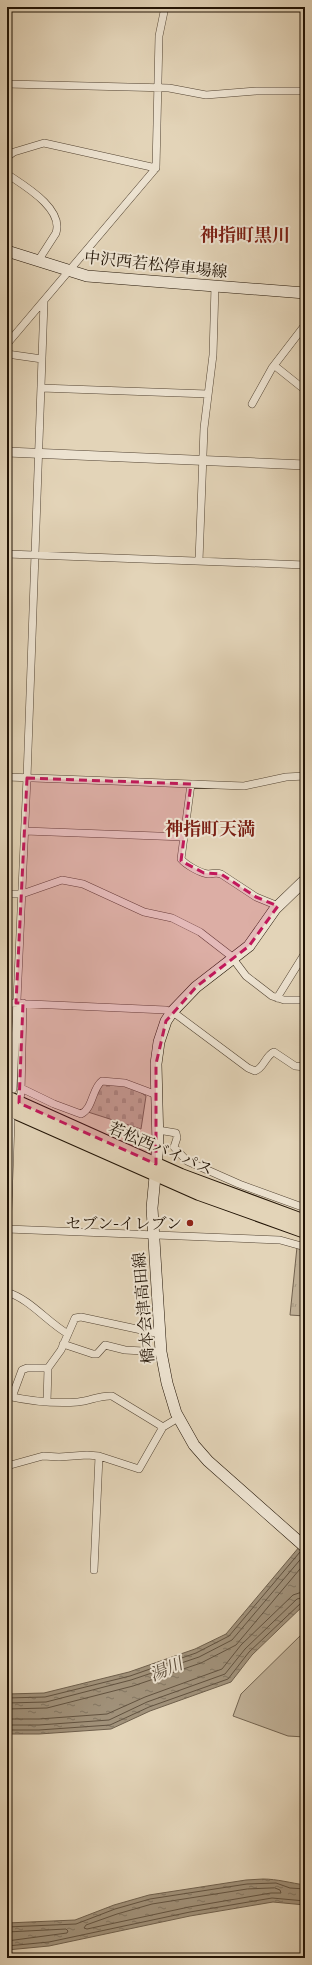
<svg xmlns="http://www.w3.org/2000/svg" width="312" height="1965" viewBox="0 0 312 1965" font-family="'Gentium Book Plus','Noto Serif JP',serif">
<defs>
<pattern id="grass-tufts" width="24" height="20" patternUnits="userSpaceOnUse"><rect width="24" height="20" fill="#c2b39a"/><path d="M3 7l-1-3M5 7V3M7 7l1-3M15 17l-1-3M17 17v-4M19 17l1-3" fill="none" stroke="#a69983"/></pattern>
<pattern id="cemetery-stones" width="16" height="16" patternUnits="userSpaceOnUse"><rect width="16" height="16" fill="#c2b39a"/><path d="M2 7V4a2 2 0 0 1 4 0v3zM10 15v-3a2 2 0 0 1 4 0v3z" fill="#a69983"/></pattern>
<pattern id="water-ripples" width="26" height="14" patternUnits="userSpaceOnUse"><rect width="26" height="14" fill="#a1927b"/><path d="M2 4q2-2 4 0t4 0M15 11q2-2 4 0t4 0" fill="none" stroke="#837663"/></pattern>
</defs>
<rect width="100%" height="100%" fill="#e3d4b8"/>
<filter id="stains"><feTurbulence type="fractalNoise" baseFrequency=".005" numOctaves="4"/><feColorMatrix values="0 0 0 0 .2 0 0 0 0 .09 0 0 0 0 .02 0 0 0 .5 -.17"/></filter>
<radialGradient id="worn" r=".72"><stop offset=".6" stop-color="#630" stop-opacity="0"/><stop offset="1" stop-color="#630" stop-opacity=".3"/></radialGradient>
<path fill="url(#grass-tufts)" stroke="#726350" d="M297 1247 305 1250V1316L290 1315Z"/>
<path fill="url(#cemetery-stones)" stroke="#726350" d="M105 1083 133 1087 146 1096 141 1129 88 1112 97 1088Z"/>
<path fill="#c2b39a" stroke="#726350" d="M305 1631V1737L288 1736 233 1716 241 1694Z"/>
<path fill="url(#water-ripples)" stroke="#6e5f4c" d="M305 1540V1604L252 1655 231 1682 150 1711 111 1729 39 1734H7V1694L44 1693 129 1672 195 1649 226 1634Z
M263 1879C277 1879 291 1883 305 1885V1905L273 1902 190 1916 49 1946 7 1950V1923L75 1920 114 1905 149 1895 246 1880Z"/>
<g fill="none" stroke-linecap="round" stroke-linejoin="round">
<path stroke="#615240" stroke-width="1" d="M7 1698 45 1697 130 1676 196 1653 229 1636 300 1552
M7 1703 46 1702 131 1680 199 1657 232 1640 305 1554
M7 1709 47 1708 133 1686 201 1663 236 1645 305 1563
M7 1719H39L107 1714 145 1697 222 1669 241 1645 293 1595 305 1591
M7 1725H39L109 1720 147 1702 225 1674 245 1649 297 1599 305 1597
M7 1730H39L110 1725 149 1707 228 1679 249 1652 301 1603 305 1602
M275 1888 280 1890 281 1893H271L189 1907 87 1929 84 1928 86 1925 117 1914 152 1904 247 1889Z
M7 1927 76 1924 115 1909 150 1899 247 1884 276 1883 290 1888 305 1889
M7 1932 66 1929 68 1931 67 1933 7 1941
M7 1946 49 1942 190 1912 272 1898 305 1901"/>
<defs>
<path id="minor" d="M7 84 169 88 206 95 256 91H305
M7 157 14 152 44 143 156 168
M7 174C23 185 64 208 56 233L38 261
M7 344 156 168 159 36 165 7
M7 354 42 359
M275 366 305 390
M41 388 208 394
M252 404 272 368 305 325
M7 554 305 565
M199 561 204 428 213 355 215 286
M7 777 244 786 286 777 305 776
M191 784 181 859C186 865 200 873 208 874 213 874 216 872 221 874L256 897 278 906
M25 831 184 837
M7 894H22L62 880 83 884 144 912 172 918 200 932 231 956 246 976 272 996 284 1000H305
M277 998 305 953
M7 1003 166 1010 177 1015 248 1068 255 1071C264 1068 265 1056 274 1052L295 1066 305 1067
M21 1088 54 1104 81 1114C93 1109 92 1088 102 1081L125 1083 157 1095
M13 1089 27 778 44 302
M19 1103 21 1093 23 1003
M158 1130 176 1133 177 1138 174 1147 187 1161 239 1184 305 1208
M7 1229 280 1240 305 1247
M7 1241 11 1121
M7 1292C31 1300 46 1321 68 1334
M63 1344 93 1354H97L105 1345 125 1350 161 1352
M7 1396C30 1401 54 1404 78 1402 90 1401 100 1395 112 1396L163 1427
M12 1397 22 1370 27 1368H48
M47 1402 48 1368 61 1350 75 1318 81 1317 160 1334
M7 1466 43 1456 59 1457 87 1455 99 1456 139 1469 163 1427 178 1418
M94 1570 99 1456"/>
<path id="tertiary" d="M7 452 305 465"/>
<path id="secondary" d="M7 251 87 276 305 293
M305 880 275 909 249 946 196 987 172 1012 166 1021 159 1042 156 1064 158 1145 152 1208 161 1352 167 1383 176 1413 194 1445 208 1461 305 1547"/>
<path id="trunk" d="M7 1097 181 1175 305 1221
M7 1109 199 1194 305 1232"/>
</defs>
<use href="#minor" stroke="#524332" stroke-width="8"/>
<use href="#tertiary" stroke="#524332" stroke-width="10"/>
<use href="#secondary" stroke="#211305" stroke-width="12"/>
<use href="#trunk" stroke="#211305" stroke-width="14"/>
<use href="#minor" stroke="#ede3d1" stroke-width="7"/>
<use href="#tertiary" stroke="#ede3d1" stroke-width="9"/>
<use href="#secondary" stroke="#ede3d1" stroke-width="11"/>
<use href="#trunk" stroke="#e3d4b8" stroke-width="12"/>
</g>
<path fill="#c2185b" fill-opacity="0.2" stroke="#c2185b" stroke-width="3" stroke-dasharray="8 5" stroke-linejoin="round" d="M27 778 191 784 181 861 204 873 221 874 256 897 278 906 249 946 196 987 166 1021 156 1064V1164L19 1103 23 1003H16Z"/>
<circle fill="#8f2418" stroke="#ede3d1" stroke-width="1.5" cx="190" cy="1223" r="4"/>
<g text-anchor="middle" stroke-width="4" stroke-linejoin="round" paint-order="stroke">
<g font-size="16" fill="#211305" stroke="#ede3d1">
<text transform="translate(156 264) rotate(6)" y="6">中沢西若松停車場線</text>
<text transform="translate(161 1148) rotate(23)" y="6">若松西バイパス</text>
<text transform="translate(143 1308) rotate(-95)" y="6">橋本会津高田線</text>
</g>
<g font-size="16" fill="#211305" stroke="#ede3d1" text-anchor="end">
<text x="182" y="1229">セブン-イレブン</text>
</g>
<g font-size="17" font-style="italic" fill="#5b4c3a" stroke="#ede3d1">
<text transform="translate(166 1669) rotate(-23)" y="6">湯川</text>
</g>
<g font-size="18" font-weight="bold" fill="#7a1f14" stroke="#ede3d1">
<text x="245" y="241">神指町黒川</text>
<text x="210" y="835">神指町天満</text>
</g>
</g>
<rect width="312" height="1965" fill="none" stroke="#e3d4b8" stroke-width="24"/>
<rect x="8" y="8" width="296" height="1949" fill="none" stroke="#211305" stroke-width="2"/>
<rect x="12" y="12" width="288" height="1941" fill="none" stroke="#211305"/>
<rect width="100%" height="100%" filter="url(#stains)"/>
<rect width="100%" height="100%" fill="url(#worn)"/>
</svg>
